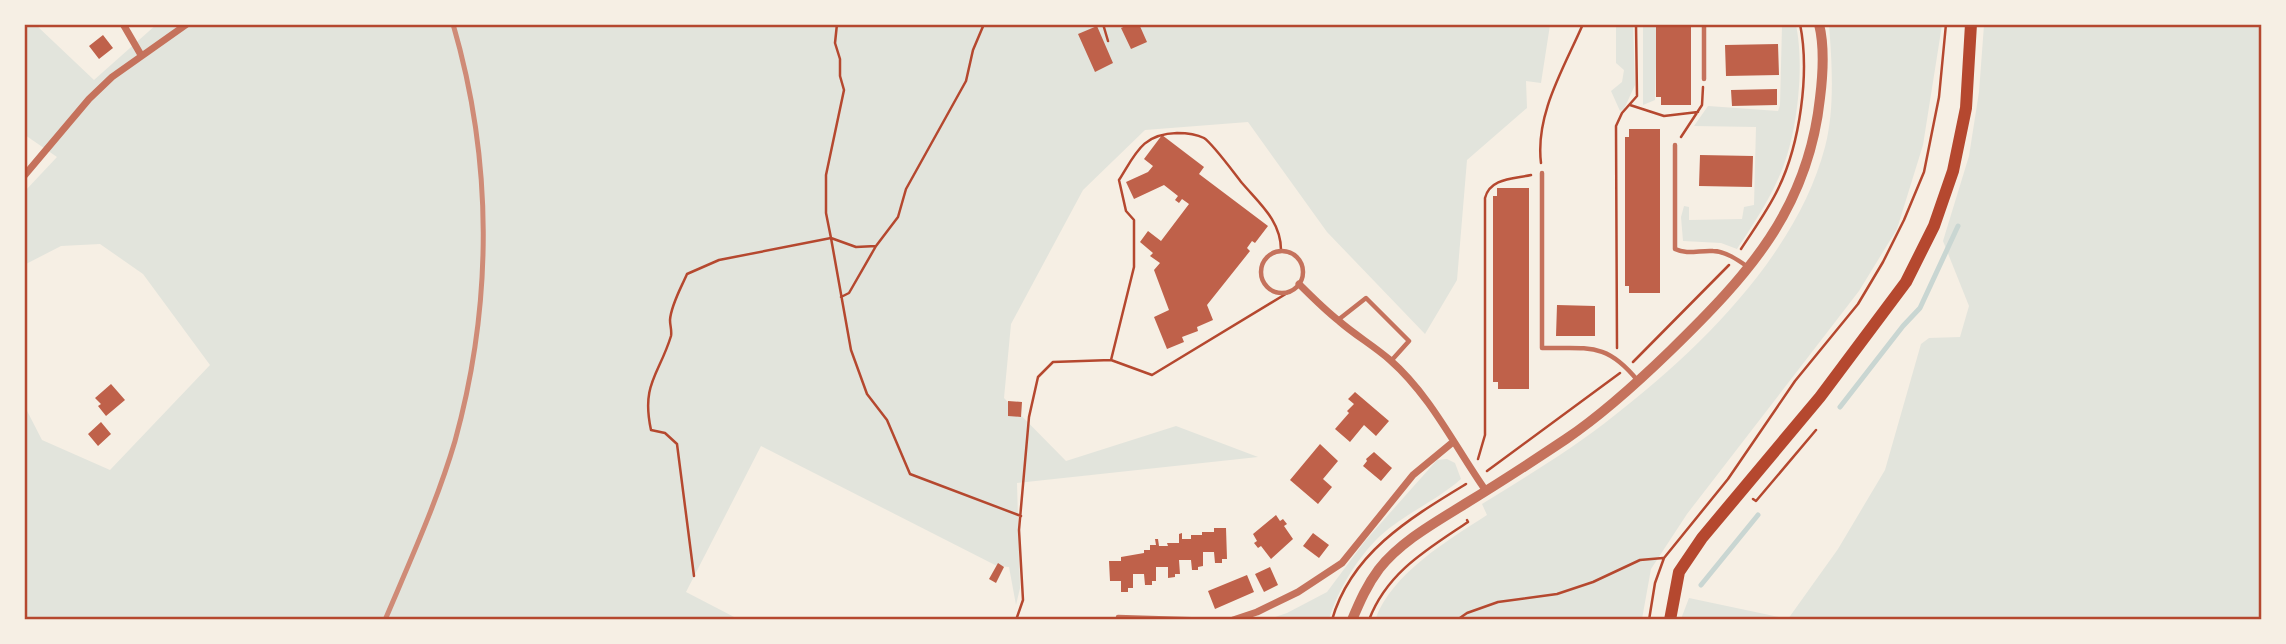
<svg xmlns="http://www.w3.org/2000/svg" width="2286" height="644" viewBox="0 0 2286 644" font-family="'Varela Round',sans-serif">
<rect width="100%" height="100%" fill="#f6efe4"/>
<path fill="#e2e4dc" d="M157 24 1550 25 1541 83 1526 81 1527 108 1467 160 1457 280 1425 334 1327 232 1248 122 1145 130 1083 190 1011 324 1004 398 1066 461 1176 426 1258 457 1017 483 1020 588 1016 605 1009 567 997 566 761 446 686 592 738 619H25L24 405 42 440 110 470 210 365 143 274 100 244 61 246 26 264 25 262V191L57 157 25 135V25H36L94 80Z
M1616 25H1633L1635 85 1624 109 1620 111 1611 91 1622 82 1624 70 1616 63Z
M1643 25H1657L1655 100 1643 105Z
M1778 25H1796C1805 67 1797 140 1778 179 1767 204 1752 226 1737 249L1721 243 1683 241 1681 217 1684 206 1689 207V220L1742 219 1744 207 1754 205 1756 127 1694 126 1708 106 1778 111 1780 105 1782 26Z
M1829 25H1942L1923 145 1897 229 1859 291 1687 514 1651 569 1642 619 1375 620C1392 573 1447 541 1487 515L1482 504C1527 476 1574 448 1615 415 1700 349 1797 254 1825 147 1835 110 1832 62 1829 25Z
M1984 25H2261V619H1681L1689 598 1788 619 1838 549 1885 470 1921 344 1929 338 1960 337 1969 306 1943 241 1969 156 1979 92Z
M1447 459 1455 463 1461 479C1436 501 1404 514 1380 536 1357 558 1338 590 1329 619H1269L1287 613 1327 592 1365 541 1437 460Z"/>
<g fill="none" stroke-linecap="round" stroke-linejoin="round">
<path stroke="#c9d6d2" stroke-width="5" d="M1840 407 1903 326 1920 308 1958 226
M1701 585 1758 515"/>
</g>
<path fill="#bf614a" d="M1130 24H1139L1147 42 1131 49 1121 28Z
M1656 24H1691V105H1661V97H1656Z
M1097 26 1113 63 1095 72 1078 34Z
M103 35 113 48 99 59 89 46Z
M1778 44 1779 75 1726 76 1725 45Z
M1777 89V105L1732 106 1731 90Z
M1629 129H1660V293H1629V286H1625V137H1629Z
M1162 135 1204 167 1199 174 1268 226 1255 243 1252 241 1247 248 1250 251 1207 305 1213 320 1197 327 1198 331 1182 337 1184 342 1167 349 1154 317 1169 310 1154 270 1160 263 1150 256 1153 253 1140 242 1148 231 1161 241 1189 204 1182 199 1179 203 1175 200 1178 196 1164 185 1134 199 1126 182 1148 172 1153 166 1144 159Z
M1700 155 1753 156 1752 187 1699 186Z
M1497 188H1529V389H1498V382H1493V196H1497Z
M1557 305 1595 306V336H1556Z
M111 384 125 400 106 416 98 406 101 404 95 398Z
M1355 392 1389 421 1376 436 1364 425 1350 442 1335 429 1349 413 1347 411 1354 404 1348 399Z
M1008 401 1022 402 1021 417 1008 416Z
M101 422 111 434 98 446 88 434Z
M1320 444 1338 461 1323 479 1332 487 1318 504 1290 480Z
M1374 452 1392 468 1381 481 1363 466 1367 461 1366 459Z
M1276 515 1280 521 1283 519 1287 524 1284 526 1293 539 1271 559 1261 546 1258 548 1254 543 1257 541 1253 534Z
M1214 528H1226L1227 559H1222V563H1215L1214 552H1203V566L1198 567V570H1192L1191 560H1179L1180 574H1175V577L1168 578V567H1156V581H1152V585H1145L1144 574H1133V588H1128V592H1121V581H1110L1109 561H1121V557L1144 553V550H1150V545H1156L1155 539H1158L1159 546H1168L1167 543H1179V534L1182 533V539H1191V535H1202V532H1214Z
M1313 533 1329 545 1319 558 1303 546Z
M998 563 1004 567 996 583 989 579Z
M1270 567 1278 585 1264 592 1255 574Z
M1247 575 1254 592 1215 609 1208 591Z"/>
<g fill="none" stroke-linecap="round" stroke-linejoin="round">
<path stroke="#b5482f" stroke-width="2.5" d="M837 24 835 43 840 59V76L844 90 826 175V213L831 238 856 247 876 246
M1103 24 1108 41
M1630 105 1664 116 1698 112
M1681 137 1702 105 1703 87
M1541 163C1535 114 1564 68 1583 24
M1741 249C1754 229 1768 210 1778 189 1800 144 1810 73 1800 24
M841 297 849 293 876 246 898 217 906 189 966 81 973 50 984 24
M1617 348 1616 126 1622 113 1637 96 1636 24
M1111 360 1134 267V220L1126 211 1119 180C1136 153 1142 134 1177 133 1186 133 1196 134 1204 138 1213 144 1234 173 1242 183 1260 204 1281 221 1281 250
M1633 362 1729 265
M1478 459 1485 435V198C1490 178 1513 179 1531 175
M1487 471 1620 373
M1753 499 1756 501 1816 430
M694 576 677 444 665 433 651 430C641 384 659 375 671 336 672 330 670 326 670 320 671 305 681 288 687 274L719 260 831 238 851 350 867 394 887 420 910 474 1021 516
M1016 620 1023 600 1019 530 1029 417 1038 377 1053 362 1111 360 1152 375 1289 292
M1332 620C1351 553 1410 518 1466 484
M1369 620C1387 572 1428 549 1468 522L1467 520
M1457 620 1467 613 1498 602 1557 594 1593 582 1640 560 1663 558
M1649 620 1655 583 1664 558 1728 479 1795 381 1858 304 1883 262 1904 220 1924 172 1939 97 1946 24"/>
<path stroke="#c5725c" stroke-width="4.5" d="M1704 24V79
M1675 145V249C1687 255 1700 250 1713 251 1725 251 1738 260 1748 267
M1542 173V348C1588 349 1606 341 1638 381
M1261 272a21 21 0 1 1 42 0a21 21 0 1 1-42 0Z
M1338 320 1366 298 1409 341 1391 361
M1118 617 1216 620"/>
<path stroke="#c5725c" stroke-width="7" d="M123 24 141 55
M24 176 89 99 112 77 187 24
M1299 284C1312 297 1325 310 1339 321 1355 335 1374 346 1390 360 1431 396 1455 447 1486 491
M1233 620 1257 612 1298 592 1342 563 1413 475 1453 442"/>
<path stroke="#c5725c" stroke-width="10" d="M1352 620C1360 601 1367 585 1379 569 1402 540 1438 521 1468 502 1501 482 1533 461 1566 439 1603 414 1638 382 1670 351 1748 275 1808 210 1820 98 1823 74 1825 48 1819 24"/>
<path stroke="#b5482f" stroke-width="12" d="M1670 620 1679 572 1702 538 1820 397 1906 282 1934 226 1953 171 1966 108 1971 24"/>
<path stroke="#cf8b77" stroke-width="5" d="M385 620C410 561 437 502 455 441 493 303 493 161 453 24"/>
</g>
<rect width="2286" height="644" fill="none" stroke="#f6efe4" stroke-width="52"/>
<rect x="26" y="26" width="2234" height="592" fill="none" stroke="#b5482f" stroke-width="2.5"/>
</svg>
